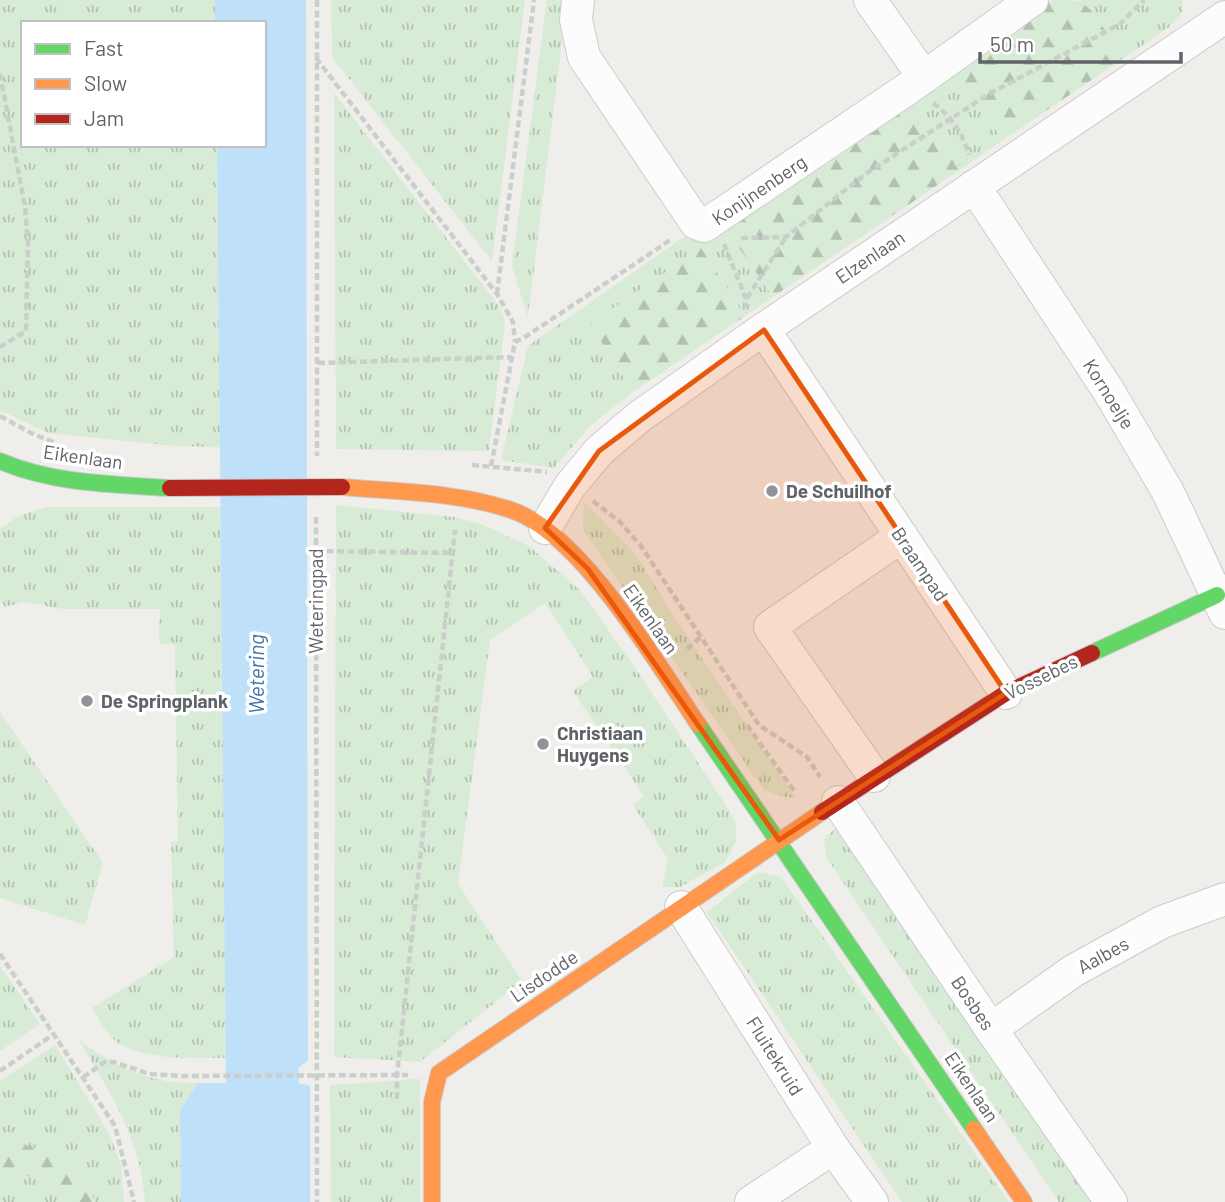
<svg xmlns="http://www.w3.org/2000/svg" width="1225" height="1202" viewBox="0 0 1225 1202" font-family="Barlow,sans-serif">
<defs>
<pattern id="grass-tufts" width="24" height="20" patternUnits="userSpaceOnUse" patternTransform="scale(1.75)"><rect width="24" height="20" fill="#d8ebd6"/><path d="M3 7l-1-3M5 7V3M7 7l1-3M15 17l-1-3M17 17v-4M19 17l1-3" fill="none" stroke="#b2c2b1"/></pattern>
<pattern id="forest-firs" width="22" height="20" patternUnits="userSpaceOnUse" patternTransform="scale(1.75)"><rect width="22" height="20" fill="#d8ebd6"/><path d="M5 1l3.5 6h-7zM16 11l3.5 6h-7z" fill="#b2c2b1"/></pattern>
</defs>
<rect width="100%" height="100%" fill="#efeeea"/>
<path fill="url(#grass-tufts)" d="M0 0H215V23H23V145H217L220 447 174 446 48 433 0 410Z
M331 0H525L492 261 332 57Z
M547 0H567L528 317 512 266Z
M1077 0H1183L1182 12 1169 27 1118 62C1110 37 1098 17 1077 0Z
M951 68 1003 140 961 169 910 95Z
M334 93 500 307 505 323 489 451 336 449Z
M722 223 773 297 745 316 701 248 590 324 633 392 590 426 554 468 501 460 528 346 691 232Z
M584 502 636 555 671 612 796 798 785 797 764 790 583 530Z
M336 505 454 517 481 524 529 546 580 590 636 669 725 804 736 823V841L725 862 680 887H662L668 859 633 805 644 796 573 691 593 677 545 603 490 640 458 884 522 981 420 1062 334 1057Z
M46 507H221L226 1058C194 1058 153 1060 123 1046 109 1039 100 1021 92 1008L174 957 171 842 178 841 175 645 159 643 160 609H63L24 602 5 607 0 599V529L20 515Z
M0 712 103 863 85 925 0 898Z
M837 827 1101 1202H1059L826 857 824 839Z
M758 872 781 877 1009 1202H902L707 912Z
M0 966 40 1024 0 1051Z
M78 1039C118 1068 148 1084 198 1083L180 1110 181 1202H145C141 1139 110 1092 78 1039Z
M55 1045 110 1135 121 1166 124 1202H95L89 1188 31 1146 0 1141V1081Z
M420 1079V1202H331L330 1085Z
M0 1171C24 1175 58 1180 72 1202H0Z"/>
<path fill="url(#forest-firs)" d="M1052 0C1060 0 1073 0 1080 2 1100 13 1111 41 1118 62L1003 140 951 68Z
M910 95 961 169 773 297 722 223Z
M701 248 745 316 633 392 590 324Z
M0 1141 31 1146 69 1169 89 1188 95 1202H72C58 1180 24 1175 0 1171Z"/>
<path fill="#bfe0f9" d="M215 0H306L308 1061 298 1068 299 1083 310 1086V1202H181L180 1110 198 1083H226L217 145H264V23H215Z"/>
<g fill="none" stroke-linecap="round" stroke-linejoin="round">
<defs>
<path id="street" d="M578 0 576 20 584 57 696 223 704 226 910 87 1032 0
M870 0 923 76
M974 186 1108 390 1168 492 1225 613
M764 330 1006 693
M545 528 570 486 599 451 639 417 752 337 1225 17
M874 776 770 627 902 536
M838 802 991 1029 1111 1202
M681 907 833 1148 872 1202
M991 1029 1073 971 1162 922 1225 899
M751 1202 833 1148"/>
<path id="fast" d="M0 461C54 484 112 484 170 488
M1092 653 1217 595
M698 724 974 1129"/>
<path id="slow" d="M342 487C398 492 458 492 511 510 580 532 658 665 698 724
M974 1129 1024 1202
M432 1202V1102L439 1073 822 812"/>
<path id="jam" d="M822 812 1006 693 1092 653"/>
</defs>
<use href="#street" stroke="#cbcccc" stroke-width="34"/>
<use href="#fast" stroke="#cacacb" stroke-width="18"/>
<use href="#slow" stroke="#cacacb" stroke-width="18"/>
<use href="#jam" stroke="#cacacb" stroke-width="18"/>
<path stroke="#cacfcc" stroke-width="4.5" stroke-dasharray="7 3.5" stroke-linecap="butt" d="M317 0V456
M316 58 497 294 513 322 515 342
M0 74 25 207 28 243 26 331 0 347
M933 103C953 118 962 133 969 155
M741 238 786 237 867 173 989 94 1120 24 1144 0
M724 244 746 299V308
M497 294 534 0
M747 298 786 237
M318 363 511 357
M0 416 31 433 56 443
M472 465 547 472
M491 466 515 342 522 339 672 239
M593 501 620 522 641 546 759 725 807 757 820 777
M316 517 317 1202
M316 551 452 553
M687 649 702 636
M747 725 795 792
M0 954 115 1126 134 1202
M0 1071 54 1034
M83 1077 105 1062H114L149 1074 183 1076 408 1075
M397 1099V1076L455 530"/>
<use href="#street" stroke="#fdfcfc" stroke-width="32"/>
<use href="#fast" stroke="#63d668" stroke-width="16"/>
<use href="#slow" stroke="#ff974d" stroke-width="16"/>
<use href="#jam" stroke="#b3261e" stroke-width="16"/>
<defs>
<path id="jam-bridge" d="M170 488 342 487"/>
</defs>
<use href="#jam-bridge" stroke="#cacacb" stroke-width="18" stroke-linecap="butt"/>
<use href="#jam-bridge" stroke="#b3261e" stroke-width="16"/>
</g>
<path fill="#e8590c" fill-opacity="0.2" stroke="#e8590c" stroke-width="5" stroke-linejoin="round" d="M764 330 1006 693 779 840 588 569 545 528 599 451Z"/>
<g fill="#919496" stroke="#fff" stroke-width="2.5">
<circle cx="772" cy="491" r="7"/>
<circle cx="87" cy="701" r="7"/>
<circle cx="543" cy="744" r="7"/>
</g>
<g text-anchor="middle" stroke-width="7" stroke-linejoin="round" paint-order="stroke">
<g font-size="19" fill="#5f6368" stroke="#fff">
<text transform="translate(759 190) rotate(-34)" y="7">Konijnenberg</text>
<text transform="translate(870 257) rotate(-34)" y="7">Elzenlaan</text>
<text transform="translate(1109 394) rotate(58)" y="7">Kornoelje</text>
<text transform="translate(83 457) rotate(8)" y="7">Eikenlaan</text>
<text transform="translate(920 564) rotate(56)" y="7">Braampad</text>
<text transform="translate(316 601) rotate(-90)" y="7">Weteringpad</text>
<text transform="translate(651 619) rotate(55)" y="7">Eikenlaan</text>
<text transform="translate(1041 677) rotate(-26)" y="7">Vossebes</text>
<text transform="translate(1103 955) rotate(-29)" y="7">Aalbes</text>
<text transform="translate(544 976) rotate(-34)" y="7">Lisdodde</text>
<text transform="translate(973 1003) rotate(56)" y="7">Bosbes</text>
<text transform="translate(775 1056) rotate(58)" y="7">Fluitekruid</text>
<text transform="translate(972 1087) rotate(56)" y="7">Eikenlaan</text>
</g>
<g font-size="19" font-weight="bold" fill="#5f6368" stroke="#fff" text-anchor="start">
<text x="786" y="498">De Schuilhof</text>
<text x="101" y="708">De Springplank</text>
<text x="557" y="740">Christiaan<tspan x="557" dy="22">Huygens</tspan></text>
</g>
<g font-size="21" font-style="italic" fill="#4174aa" stroke="#fff">
<text transform="translate(257 674) rotate(-90)" y="7">Wetering</text>
</g>
</g>
<rect x="21" y="21" width="245" height="126" fill="#ffffff" stroke="#bfc1c3" stroke-width="2"/>
<rect x="35" y="44" width="35" height="10" fill="#63d668" stroke="#bfc1c3" stroke-width="2"/>
<text x="84" y="56" font-size="21" fill="#5f6368">Fast</text>
<rect x="35" y="79" width="35" height="10" fill="#ff974d" stroke="#bfc1c3" stroke-width="2"/>
<text x="84" y="91" font-size="21" fill="#5f6368">Slow</text>
<rect x="35" y="114" width="35" height="10" fill="#b3261e" stroke="#bfc1c3" stroke-width="2"/>
<text x="84" y="126" font-size="21" fill="#5f6368">Jam</text>
<path d="M980 52v10h201v-10" fill="none" stroke="#5f6368" stroke-width="3.5"/>
<text x="990" y="52" font-size="21" fill="#5f6368" stroke="#ffffff" stroke-width="5" paint-order="stroke">50 m</text>
</svg>
